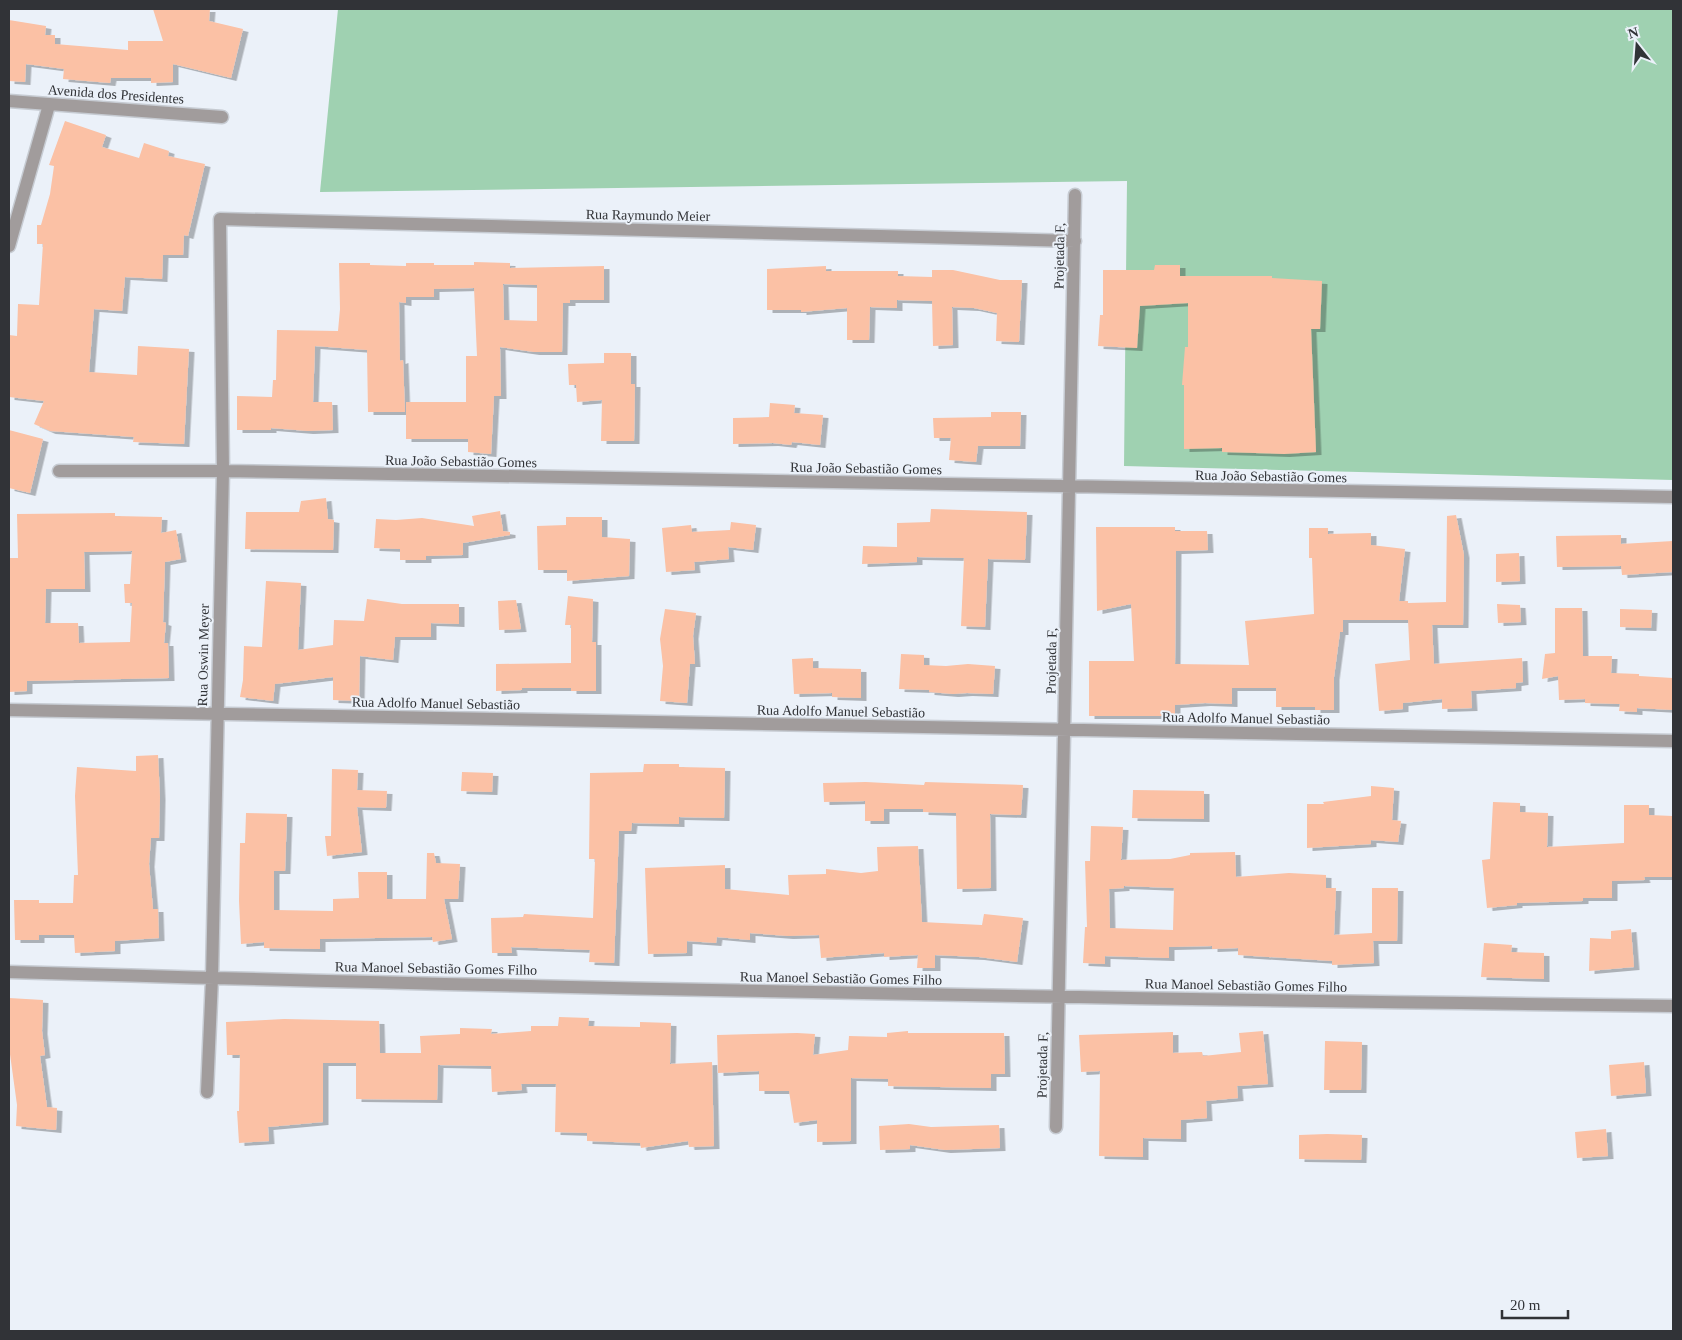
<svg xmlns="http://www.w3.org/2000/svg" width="1682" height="1340" viewBox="0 0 1682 1340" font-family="'Times New Roman',serif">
<defs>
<filter id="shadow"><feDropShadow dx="5.5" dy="3" stdDeviation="0" flood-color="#0004"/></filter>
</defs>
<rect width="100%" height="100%" fill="#ebf1f9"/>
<path fill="#9fd1b1" d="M338 9H1673V480L1124 466 1127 181 320 192Z"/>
<path fill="#fbc1a5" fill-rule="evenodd" filter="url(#shadow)" d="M153 9H210L209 21 243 29 231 78 173 64V82L151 83V78H111L110 83 63 79 64 69 26 64 25 82 9 81V20L46 26 45 35H55V44L128 50V41H163Z
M65 121 106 135 102 147 139 158 144 143 169 151 168 156 205 164 188 236 184 235 183 255H163L162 279 125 277 122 311 94 309 89 372 137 375 138 346 189 349 184 444 133 442 134 437 50 431 34 424 44 401 9 397V335L17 336 18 304 39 305 43 244H37V225H41L50 194 54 166 49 165Z
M474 262 510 263V268L604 266V300H570V303H563L562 352H534L500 347 501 396H494L491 454 468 452V439H406V402H466V356H477L474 288 434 289V297H406V303L399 302 400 361 403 360 405 412H368L367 350 315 346 313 402H332L333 430 308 431 271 428V430H237V396L272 397 273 380H276L277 330 338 331 340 309 339 263H370V265L406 266V263H434V265H474ZM503 284 537 285V321L504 320Z
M1155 265H1180V276H1272V278L1322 281 1320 329H1311L1316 452 1284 454 1222 452V448L1184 449V385H1182L1185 347H1188V303L1140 306 1137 348 1098 346 1100 315H1103V270H1154Z
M826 266V271H898V276L932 277V270H953L1000 280H1022L1019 342 996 341 997 313 974 308 952 307 953 345 933 346 932 301 897 300V308L870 307 869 340H847V308L801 312V310H767V269Z
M604 353H631V384H635L634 441H601L602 400 577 402 576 385H569L568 364 604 363Z
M770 403 795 405 794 413 823 415 820 445 792 442 791 445 773 443 733 444V418L769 417Z
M991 412H1021L1020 446H978L976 462 949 460 951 438H934L933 418 991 417Z
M9 430 43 439 30 493 9 488Z
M326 498 328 519 334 520 333 550 245 549 246 512H299L301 501Z
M931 509 1027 512 1025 560 988 559 985 627 961 626 964 558 917 557V562L862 564 863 546 897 547V523L930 522Z
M500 511 503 531 510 532V535L463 543V555L426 556V560H400V549L374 548 376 519 396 520 422 518 474 526 472 516Z
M115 513V516L162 517 161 533 176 530 181 559 165 562 163 622 166 623 164 643H168L169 678 27 681V691L9 692V558H18L17 514ZM132 551 130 584H124L125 603H132L130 642 79 643 78 623H45L46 589H85L84 552Z
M1456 515 1464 555 1463 625H1432L1434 664 1522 658 1523 682 1516 683V688L1471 691 1472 708 1442 709V699L1403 703V709L1379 711 1375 664 1410 660 1408 620H1343V632H1340L1334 677V710H1315V707H1276V688H1232V704L1205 703 1175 705V716H1089V661H1134L1131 604 1097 611 1096 527H1175V531H1207L1208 550 1176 551 1175 664 1249 665 1245 621 1314 614 1312 558H1309V528H1328V534L1371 533V545L1405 549 1399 601H1408V603L1446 602 1447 516Z
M566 517H602V537L630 539 629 576 567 581V570H538L537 526 566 525Z
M731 522 756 525 753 550 728 547 729 559 694 562 695 570 666 572 662 528 691 525 692 532 730 530Z
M1621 535V544L1673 541V572L1622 575 1621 566 1557 567 1556 536Z
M1519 553 1520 581 1496 582V554Z
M266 581 301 583 298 650 333 645 334 620 364 621 367 599 402 604H459V624L431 623V637H395L393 660 360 656 359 701 333 700V677L275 684 273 701 240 697 243 680 244 646 262 647Z
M568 596 593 599 592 642H596V691H571V688H522V690L496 691V664L571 663V625H565Z
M516 600 521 629 499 630 498 601Z
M1497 604 1520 605 1521 622 1498 623Z
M1555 608H1582L1583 656H1612L1611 673 1639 674V676L1673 678V710L1637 708V712L1619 711 1620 704 1585 703V699L1559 700 1558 676 1542 679 1545 654 1555 653Z
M665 609 696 613 693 636 695 664H690L687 703 660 701 663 666 660 639Z
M1620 609 1652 610 1651 628 1620 627Z
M901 654 924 655V665L946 666 968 664 995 666 993 694 967 693 953 694 929 692V690L899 689Z
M813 658V668L861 669V698L832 697V693L794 694 792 659Z
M158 755 160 797 159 838H151L149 864 153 909H158L159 938 115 941V951L75 953 74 935H39V940H15L14 900H39V903H73L74 875H78L75 796 77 767 136 771V756Z
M644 764H679V767L725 768 724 818 679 817V824L632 823 631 831H619L614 963 589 962 590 950 511 947 512 953H492L491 918 523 917 524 914 593 918 595 859H589L590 773 643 772Z
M332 769 358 770 357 790 387 791 386 808 357 807 362 852 327 856 325 836H331Z
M462 772 493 773 492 792 461 791Z
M866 782 924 785 925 782 1023 785 1021 815 990 814 991 888 957 889 956 813 923 812V809H884V821H865V801L824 802 823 783Z
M1371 786 1394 788 1392 820 1401 821 1398 842 1371 840V844L1307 848V804H1324L1323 802 1371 796Z
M1133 790 1204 791V819L1132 818Z
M1493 802 1520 803V812L1548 813 1547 847 1624 843V805H1649V815L1673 816V877H1644L1645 880 1612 881V898H1583V901L1517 903V905L1487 908 1482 860 1490 859Z
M246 813 287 814 285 871H274V910L333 911V899L359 898 358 872H387V899H426L427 853H434L436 863 460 864 458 899H444L452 939 433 942 432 937 320 939V949L264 948V942L241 944 239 901 240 843H245Z
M1091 826 1123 827 1121 860 1170 859 1190 855V853L1235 852 1236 877 1289 873 1326 875V888H1336L1334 935 1372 933V888H1398L1397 941H1373L1374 963 1332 965V961L1238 955V948L1212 949V946L1169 947V958L1105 956V964L1083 963 1085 927H1087L1085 861H1090ZM1124 886 1174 888 1173 930 1110 928 1109 889 1124 888Z
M918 846 922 922 982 925 984 914 1023 918 1017 962 979 957 935 955V968H917L918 955 884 957V953L821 958 819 935 788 936 750 933V940L717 937 716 943 687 941V953L648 954 645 868 725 865V889L789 895 788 875 826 874V869L861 873 878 871 877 847Z
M1631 929 1634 967 1589 971 1590 938 1611 939V931Z
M1484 943 1512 945 1511 952 1544 953V979L1481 977Z
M9 998 43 1000 42 1031 45 1055 40 1056 47 1107 57 1108 56 1130 16 1126 17 1105 9 1047Z
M559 1017 589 1018 588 1026 640 1027V1022L671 1023 670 1064 712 1062 714 1146 689 1147 688 1141 641 1148 640 1143 587 1141V1133L555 1132 556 1084H521L522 1090 492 1092 491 1066 438 1065 437 1100 356 1099V1063H323V1122L268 1127 269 1141 239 1143 237 1111H239L240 1055H227L226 1022 284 1019 379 1021 380 1053H421L420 1036 460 1034V1028L492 1029 491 1034 531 1031V1026H558Z
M908 1031V1033H1004L1005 1074H991V1088L888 1086V1079L851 1078V1141L817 1142V1120L794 1123 789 1091H759V1071L718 1073 717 1035 797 1033 815 1034 813 1055 848 1050 849 1036 887 1037V1033Z
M1263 1031 1268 1084 1237 1086 1238 1098 1206 1101 1207 1118 1181 1120V1139L1143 1138V1157L1099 1156 1100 1071 1081 1072 1079 1035 1173 1032V1053L1202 1052 1203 1056 1241 1052 1239 1033Z
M1325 1041 1362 1042 1361 1090H1324Z
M1644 1062 1646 1093 1611 1096 1609 1065Z
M909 1124 931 1127 999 1125 1000 1148 945 1150 910 1145V1149L880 1150 879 1126Z
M1606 1129 1608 1156 1577 1158 1575 1132Z
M1327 1134 1362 1135 1361 1160 1299 1159V1135Z"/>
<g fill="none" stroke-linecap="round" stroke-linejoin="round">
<defs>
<path id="minor" d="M9 101 222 117
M9 246 49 105
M59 471H223L1673 497
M9 710 1673 741
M9 972C563 989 1118 999 1673 1006
M207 1092 212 978 223 471 220 219 1075 241
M1056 1127 1075 195"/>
</defs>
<use href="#minor" stroke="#c6cbd2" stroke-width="15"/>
<use href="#minor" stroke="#a19c9c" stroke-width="12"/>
</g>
<g text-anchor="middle" stroke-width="4" stroke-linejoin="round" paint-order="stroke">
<g font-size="14" fill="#313337" stroke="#ebf1f9">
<text transform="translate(116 94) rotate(4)" y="5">Avenida dos Presidentes</text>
<text transform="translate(648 215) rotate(1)" y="5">Rua Raymundo Meier</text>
<text transform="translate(1059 256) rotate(-89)" y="5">Projetada F,</text>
<text transform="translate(461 461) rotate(1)" y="5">Rua João Sebastião Gomes</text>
<text transform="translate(866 468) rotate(1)" y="5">Rua João Sebastião Gomes</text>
<text transform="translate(1271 476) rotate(1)" y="5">Rua João Sebastião Gomes</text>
<text transform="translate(203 655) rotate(-89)" y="5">Rua Oswin Meyer</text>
<text transform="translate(1051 661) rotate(-89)" y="5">Projetada F,</text>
<text transform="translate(436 703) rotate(1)" y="5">Rua Adolfo Manuel Sebastião</text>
<text transform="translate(841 711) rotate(1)" y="5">Rua Adolfo Manuel Sebastião</text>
<text transform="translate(1246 718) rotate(1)" y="5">Rua Adolfo Manuel Sebastião</text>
<text transform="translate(436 968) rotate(1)" y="5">Rua Manoel Sebastião Gomes Filho</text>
<text transform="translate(841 978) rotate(1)" y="5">Rua Manoel Sebastião Gomes Filho</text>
<text transform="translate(1246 985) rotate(1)" y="5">Rua Manoel Sebastião Gomes Filho</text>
<text transform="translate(1042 1065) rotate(-89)" y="5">Projetada F,</text>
</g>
</g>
<rect width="1682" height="1340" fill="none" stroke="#313337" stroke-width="20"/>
<g transform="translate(1637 45) rotate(343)" stroke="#ebf1f9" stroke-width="4" paint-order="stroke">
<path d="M0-4L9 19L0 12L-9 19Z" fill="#313337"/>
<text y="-8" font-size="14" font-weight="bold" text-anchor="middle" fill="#313337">N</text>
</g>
<path d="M1502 1310v8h66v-8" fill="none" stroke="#313337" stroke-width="2.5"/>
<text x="1510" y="1310" font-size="15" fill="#313337" stroke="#ebf1f9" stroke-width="4" paint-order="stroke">20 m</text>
</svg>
